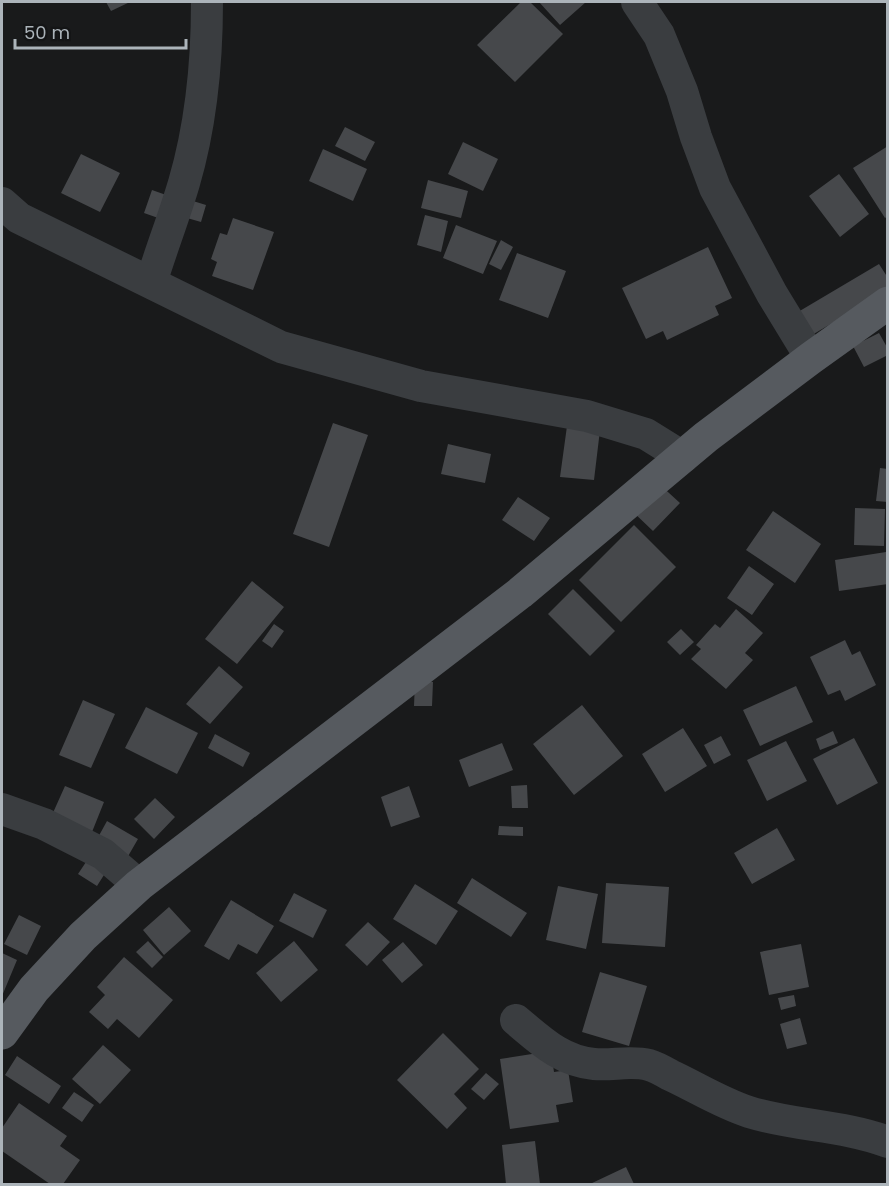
<svg xmlns="http://www.w3.org/2000/svg" width="889" height="1186" viewBox="0 0 889 1186" font-family="Poppins,sans-serif">
<rect width="100%" height="100%" fill="#191a1b"/>
<path fill="#46484b" d="M106 2H130L111 11Z
M521 2H530L563 34 515 82 477 45Z
M539 2H586L560 25Z
M345 127 375 142 365 161 335 146Z
M463 142 498 159 483 191 448 174Z
M888 146V216L885 218 853 168Z
M323 149 367 169 353 201 309 181Z
M81 154 120 173 100 212 61 193Z
M839 174 869 214 840 237 809 196Z
M428 180 468 191 461 218 421 208Z
M152 190 169 196 161 219 144 213Z
M193 201 206 205 201 222 187 218Z
M425 215 448 221 441 252 417 245Z
M233 218 274 232 253 290 212 276 217 262 211 259 220 233 227 235Z
M456 225 497 241 483 274 443 258Z
M501 240 513 247 501 270 489 264Z
M708 247 732 298 715 306 719 315 667 340 663 331 646 339 622 288Z
M517 253 566 271 548 318 499 300Z
M879 264 888 278V290L812 335 798 312Z
M879 333 888 349V355L864 367 853 346Z
M333 423 368 435 329 547 293 534Z
M567 426 600 430 594 480 560 477Z
M448 444 491 454 485 483 441 474Z
M880 468 888 469V502L876 501Z
M657 482 680 503 653 531 631 510Z
M518 497 550 518 534 541 502 520Z
M855 508 885 509 884 546 854 545Z
M773 511 821 544 795 583 746 550Z
M634 525 676 567 621 622 579 580Z
M886 552 888 584 839 591 835 560Z
M749 566 774 584 752 615 727 598Z
M252 581 284 607 237 664 205 639Z
M573 589 615 631 590 656 548 614Z
M736 609 763 633 745 653 753 660 726 689 691 659 701 649 696 645 715 624 720 628Z
M274 624 284 631 272 648 262 641Z
M681 629 694 642 680 655 667 642Z
M845 640 852 655 860 651 876 685 845 701 840 690 828 695 810 657Z
M219 666 243 687 210 724 186 704Z
M415 680 433 682 432 706H414Z
M796 686 813 722 760 746 743 710Z
M83 700 115 714 91 768 59 755Z
M582 705 623 756 574 795 533 744Z
M146 707 198 733 177 774 125 748Z
M683 728 707 766 665 792 642 754Z
M833 731 838 743 820 750 816 739Z
M215 734 250 753 243 767 208 748Z
M721 736 731 755 714 764 704 745Z
M854 738 878 783 837 805 813 759Z
M786 741 807 781 767 801 747 760Z
M502 743 513 770 469 787 459 760Z
M527 785 528 808H512L511 786Z
M65 786 104 802 92 832 52 815Z
M409 786 420 817 391 827 381 797Z
M155 798 175 817 154 839 134 819Z
M107 821 138 839 127 858 96 841Z
M499 826 523 827V836L498 835Z
M777 828 795 860 752 884 734 853Z
M90 856 109 867 97 886 78 874Z
M472 878 527 913 511 937 457 903Z
M606 883 669 887 665 947 602 943Z
M415 884 458 911 436 945 393 919Z
M558 886 598 894 586 949 546 940Z
M294 893 327 910 313 938 279 921Z
M231 900 274 926 257 954 238 944 229 960 204 946Z
M169 907 191 931 164 955 143 930Z
M19 915 41 926 27 955 4 944Z
M368 922 390 942 367 966 345 945Z
M148 941 163 957 152 968 136 952Z
M294 941 318 970 281 1002 256 973Z
M403 942 423 965 402 983 382 960Z
M801 944 809 987 769 995 760 952Z
M2 953 17 960 2 996Z
M124 957 173 1000 139 1038 117 1019 108 1029 89 1012 105 995 97 987Z
M600 972 647 986 629 1046 582 1032Z
M794 995 796 1006 781 1010 778 998Z
M800 1018 807 1044 787 1049 780 1024Z
M443 1033 479 1069 454 1094 467 1108 447 1129 397 1080Z
M103 1045 131 1070 100 1104 72 1079Z
M551 1051 554 1072 568 1070 573 1102 556 1105 559 1122 510 1129 500 1059Z
M17 1056 61 1086 49 1104 5 1075Z
M486 1073 499 1084 484 1100 471 1089Z
M74 1092 94 1105 82 1122 62 1108Z
M19 1103 67 1136 60 1146 80 1160 63 1184H50L2 1151V1128Z
M535 1141 540 1184H506L502 1145Z
M626 1167 634 1184H590Z"/>
<g fill="none" stroke-linecap="round" stroke-linejoin="round">
<path stroke="#3a3d40" stroke-width="32" d="M637 2 659 35 682 91 696 137 715 188 772 294 811 358
M2 203 19 218 281 347 421 386 587 416 646 434 683 457
M151 283C161 250 174 217 184 183 201 125 207 62 207 2
M2 809 44 824 103 854 139 885
M516 1020C540 1040 561 1061 594 1064 612 1066 630 1060 649 1065 656 1067 663 1071 670 1075 696 1087 721 1103 749 1112 794 1126 843 1125 888 1142"/>
<path stroke="#565a5f" stroke-width="33" d="M2 1033 34 989 83 936 139 885 520 593 706 437 811 358 888 303"/>
</g>
<rect width="889" height="1186" fill="none" stroke="#acb4ba" stroke-width="6"/>
<path d="M15 39v9h171v-9" fill="none" stroke="#acb4ba" stroke-width="3"/>
<text x="24" y="39" font-size="18" fill="#acb4ba" stroke="#141516" stroke-width="4.5" paint-order="stroke">50 m</text>
</svg>
